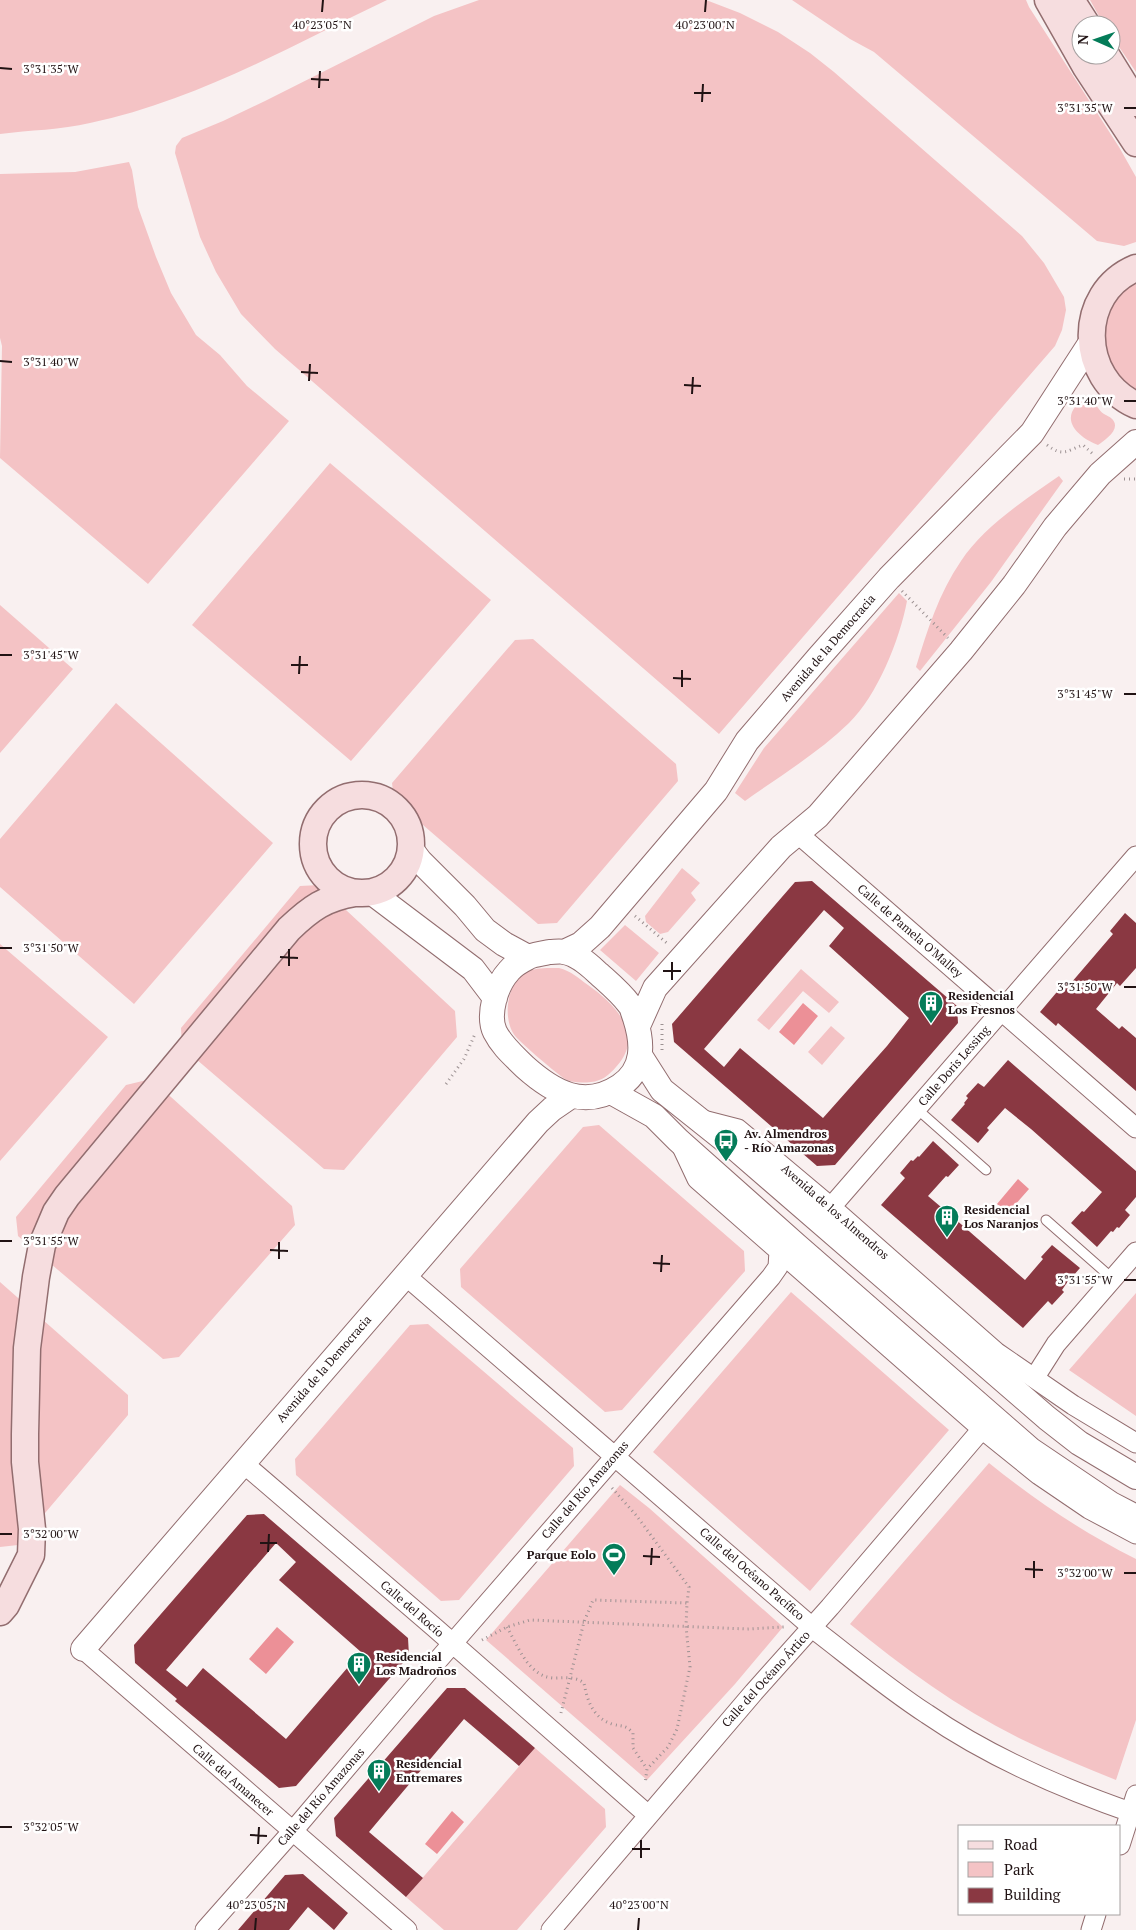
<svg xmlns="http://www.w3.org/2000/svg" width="1136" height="1930" viewBox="0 0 1136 1930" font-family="'PT Serif',serif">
<rect width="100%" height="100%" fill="#f9f0f0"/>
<path fill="#f4c3c5" d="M0 0H387C291 46 195 101 90 123 61 130 30 130 0 134Z
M479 0H706L740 13 778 32 810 53 834 72 1022 236 1044 263 1064 297 1066 310 1062 330 1055 346 719 734 275 349 241 314 216 272 200 237 175 153 176 146 182 138 223 121 265 101 434 16Z
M792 0H1026L1029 7 1119 147 1136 177V242L1124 246 1097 241 874 52 850 39Z
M1090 0H1136V72L1111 35V25H1104Z
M129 162 132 170 138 207 156 257 171 293 196 335 220 355 247 386 289 421 148 584 0 458 2 346 0 338V174L75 172Z
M1136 281V392C1105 375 1095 332 1113 302 1118 293 1128 287 1136 281Z
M1090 399C1097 404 1098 410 1104 414 1107 416 1107 415 1111 418 1123 428 1105 440 1098 445 1082 439 1061 423 1076 406 1081 401 1083 400 1090 399Z
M330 463 491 600 351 761 192 625Z
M1059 476 1063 481 991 582 920 671 916 667C927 631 939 593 961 561 984 526 1025 500 1059 476Z
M899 593 907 601C900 639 877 696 849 723 818 753 780 776 745 801L735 793 764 748Z
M0 605 73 669 0 753Z
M533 639 676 764 678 781 557 923 538 924 394 800 392 783 515 640Z
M116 703 273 843 134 1004 0 887V839Z
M682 868 700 883 691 893 696 900 668 932 660 934 646 922 645 916Z
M319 885 455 1011 457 1037 344 1170 324 1169 182 1047 181 1028 300 886Z
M625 925 659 953 636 981 600 950Z
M0 944 108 1037 0 1161Z
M559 968C571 971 578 978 588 985 615 1004 646 1035 616 1067 609 1075 602 1081 591 1082 583 1083 572 1083 565 1079 557 1074 522 1044 516 1037 502 1021 506 984 525 973 535 967 548 968 559 968Z
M801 969 839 1002 829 1013 803 991 769 1030 757 1020Z
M831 1026 845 1038 822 1065 808 1052Z
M151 1079 292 1206 295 1225 179 1357 163 1359 18 1236 16 1217 126 1085Z
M599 1125 744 1251 745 1271 622 1410 605 1412 461 1287 460 1269 583 1127Z
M0 1282 128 1395V1415L18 1545 0 1547Z
M791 1292 949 1430 810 1591 653 1452Z
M1136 1293V1416L1069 1370Z
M428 1324 573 1448 574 1466 459 1600 441 1601 296 1475 295 1459 410 1325Z
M989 1463C1035 1500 1082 1532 1136 1559V1720L1116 1780C1084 1767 1052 1754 1021 1739 960 1709 903 1668 850 1624Z
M620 1485 649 1508 783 1627 735 1684 647 1780 486 1640Z
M535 1748 605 1809 606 1827 517 1930H444L406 1897Z"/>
<path fill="#ec9097" d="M803 1003 818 1016 794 1045 779 1032Z
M1018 1179 1029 1189 1008 1213 997 1204Z
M277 1627 294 1642 266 1674 249 1659Z
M452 1811 464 1822 437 1854 425 1844Z"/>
<path fill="#8a3842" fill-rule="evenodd" d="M812 881 957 1006 958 1023 835 1165 817 1166 674 1042 672 1024 795 882ZM824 910 844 928 829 946 909 1018 887 1046 823 1118 740 1048 724 1067 704 1049Z
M1125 913 1136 923V968L1120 986 1117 983 1096 1009 1119 1029 1122 1026 1136 1038V1091L1058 1023 1056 1026 1040 1012 1067 980 1071 983 1113 934 1110 931Z
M1008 1060 1136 1171V1197L1125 1210 1130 1215 1119 1228 1117 1227 1113 1232 1111 1231 1097 1247 1071 1223 1082 1211 1084 1212 1102 1192 1031 1129 1005 1108 987 1128 989 1130 978 1143 951 1120 965 1104 964 1103 968 1098 966 1096 978 1083 984 1087Z
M933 1141 959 1165 948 1177 946 1176 928 1196 954 1218 1025 1280 1043 1259 1041 1257 1052 1245 1080 1268 1066 1284 1062 1290 1064 1292 1052 1305 1048 1301 1023 1328 881 1205 905 1178 900 1173 911 1160 913 1161 918 1156 919 1157Z
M264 1514 408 1638 409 1656 296 1786 279 1788 175 1701 177 1699 135 1663 134 1645 247 1515ZM276 1543 296 1562 279 1580 361 1652 286 1739 203 1668 187 1687 166 1670Z
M447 1688H465L535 1748 519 1766 464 1719 369 1832 423 1878 406 1897 336 1836 334 1818Z
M303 1874 348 1913 334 1930 308 1907 289 1930H238L285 1875Z"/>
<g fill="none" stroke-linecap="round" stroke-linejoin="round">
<defs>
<path id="service" d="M917 1109 986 1170
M1046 1220 1113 1279"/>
<path id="minor" d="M796 834 804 839 1136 1128
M703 1120 738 1129 831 1207 996 1352 1073 1405 1136 1443
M681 1145 697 1179 982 1429 1039 1475 1089 1509 1136 1534
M831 1207 1136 856
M406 1276 820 1634C855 1661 890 1690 927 1714 991 1758 1063 1789 1136 1814
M1035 1377 1056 1344 1136 1252
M243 1463 434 1627 648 1815
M83 1649 407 1930
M1120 1845 1136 1795
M205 1930 298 1825 432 1667 771 1277 778 1267 779 1251
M551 1930 754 1692 830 1607 982 1429
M1091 1930 1096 1914"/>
<path id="tertiary" d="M411 849 420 861 465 906 485 930 504 944 528 957
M371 892 473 969 495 998
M549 952C554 952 560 951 564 952 578 954 590 966 599 974 609 983 621 993 629 1004 632 1007 633 1013 635 1018 643 1043 645 1069 620 1086 584 1110 553 1092 525 1067 514 1056 502 1046 495 1032 487 1015 496 985 509 971 513 966 521 961 527 958 533 954 542 954 549 952Z
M564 952 581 944 600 927 716 791 747 741 819 657 889 578 1032 433 1091 342
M638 1026 655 988 781 847 818 816 961 651 1014 585 1055 527 1100 474 1136 442
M641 1057 662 1090 736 1149 1047 1418 1079 1443 1136 1477
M611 1092 654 1116 678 1140 796 1245 1031 1450 1111 1504 1136 1517
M83 1649 538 1122 552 1109 571 1096"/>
<path id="secondary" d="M1048 0 1086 67 1136 143
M1071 0 1087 25
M1106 55 1136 103
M1136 268C1076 293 1078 379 1136 405
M313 844a49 49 0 1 1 98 0a49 49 0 1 1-98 0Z
M0 1612 6 1605 31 1555 32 1529 25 1462V1434L27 1348 36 1277 42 1245 56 1212 67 1196 289 929C311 908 325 898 355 893"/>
</defs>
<use href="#service" stroke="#926d6f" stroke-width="11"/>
<use href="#minor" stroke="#926d6f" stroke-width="21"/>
<use href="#tertiary" stroke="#926d6f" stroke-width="26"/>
<use href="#secondary" stroke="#926d6f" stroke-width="29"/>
<path stroke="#9c9192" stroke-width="3" stroke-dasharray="1 4" stroke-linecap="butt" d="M1047 445C1063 457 1066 451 1083 445L1094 455
M1124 479H1136
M902 591 948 638
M635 916 668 944
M662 1024V1052
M446 1084 464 1059 475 1034
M612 1488 636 1515 689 1587 687 1603 686 1626 690 1667 677 1729 668 1747 647 1769 645 1784
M507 1627C518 1646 528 1676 553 1678 564 1678 575 1676 584 1683 587 1700 593 1718 612 1724 622 1727 625 1724 633 1733V1748L647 1769
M482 1640 507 1627 530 1620 747 1629 784 1627
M561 1713 584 1622 593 1600 687 1603"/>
<use href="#service" stroke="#fff" stroke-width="9"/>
<use href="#minor" stroke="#fff" stroke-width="19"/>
<use href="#tertiary" stroke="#fff" stroke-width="24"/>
<use href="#secondary" stroke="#f6dddf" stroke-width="26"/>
</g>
<path fill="none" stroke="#211314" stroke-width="2" d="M322 12 323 0M705 12 706 0M0 68 12 69M311 79 329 80M319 88 320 71M694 93H711M702 102 703 84M1124 108H1136M0 361 12 362M301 372 318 373M309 381 310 364M684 385 701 386M692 394 693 377M1124 401H1136M0 655H12M291 665H308M299 674 300 656M673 678 691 679M682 687V670M1124 694H1136M0 948H12M280 957 298 958M289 966V949M663 971H681M672 980V962M1124 987H1136M0 1241H12M270 1250 288 1251M279 1259V1242M653 1263 670 1264M661 1272 662 1255M1124 1280H1136M0 1534H12M260 1543H277M268 1552 269 1534M643 1556 660 1557M651 1565 652 1548M1025 1569 1043 1570M1124 1573H1136M1034 1578V1561M0 1827H12M250 1835 267 1836M258 1844 259 1827M632 1849H650M641 1858V1840M255 1930 256 1918M638 1930 639 1918"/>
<defs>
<symbol id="building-pin" viewBox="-11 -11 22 30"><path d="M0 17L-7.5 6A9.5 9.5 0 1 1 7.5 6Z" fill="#047c59" stroke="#fff"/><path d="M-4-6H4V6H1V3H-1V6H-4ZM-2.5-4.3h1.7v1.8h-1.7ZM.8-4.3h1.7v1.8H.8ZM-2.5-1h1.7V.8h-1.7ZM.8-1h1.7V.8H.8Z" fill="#fff"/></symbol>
<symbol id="bus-pin" viewBox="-11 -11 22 30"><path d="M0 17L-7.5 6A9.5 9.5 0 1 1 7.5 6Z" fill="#047c59" stroke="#fff"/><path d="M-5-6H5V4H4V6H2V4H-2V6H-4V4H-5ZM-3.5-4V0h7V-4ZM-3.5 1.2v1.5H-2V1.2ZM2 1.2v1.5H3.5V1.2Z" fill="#fff"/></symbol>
<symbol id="stadium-pin" viewBox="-11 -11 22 30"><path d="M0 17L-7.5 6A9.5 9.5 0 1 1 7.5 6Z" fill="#047c59" stroke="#fff"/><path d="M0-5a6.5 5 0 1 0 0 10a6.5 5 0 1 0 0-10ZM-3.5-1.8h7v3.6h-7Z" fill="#fff"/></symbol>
</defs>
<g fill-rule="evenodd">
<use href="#building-pin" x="917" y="989" width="28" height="38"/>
<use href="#bus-pin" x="712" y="1127" width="28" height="38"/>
<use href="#building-pin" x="933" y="1203" width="28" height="38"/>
<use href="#stadium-pin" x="600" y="1541" width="28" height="38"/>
<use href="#building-pin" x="345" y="1650" width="28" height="38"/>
<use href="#building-pin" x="365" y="1757" width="28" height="38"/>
</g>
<g text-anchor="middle" stroke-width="5" stroke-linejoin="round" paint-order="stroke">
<g font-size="12" fill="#211314" stroke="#fff">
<text transform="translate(828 648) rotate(-49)" y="4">Avenida de la Democracia</text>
<text transform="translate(910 931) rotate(41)" y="4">Calle de Pamela O'Malley</text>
<text transform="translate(954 1066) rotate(-49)" y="4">Calle Doris Lessing</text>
<text transform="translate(835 1212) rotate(41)" y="4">Avenida de los Almendros</text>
<text transform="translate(324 1369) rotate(-49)" y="4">Avenida de la Democracia</text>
<text transform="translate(585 1490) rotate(-49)" y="4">Calle del Río Amazonas</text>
<text transform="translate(752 1574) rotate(41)" y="4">Calle del Océano Pacífico</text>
<text transform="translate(412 1609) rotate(41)" y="4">Calle del Rocío</text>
<text transform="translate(766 1679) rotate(-48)" y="4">Calle del Océano Ártico</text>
<text transform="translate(233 1780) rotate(41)" y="4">Calle del Amanecer</text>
<text transform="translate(321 1797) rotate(-49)" y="4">Calle del Río Amazonas</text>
</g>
<g font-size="12" font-weight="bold" fill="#211314" stroke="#fff" text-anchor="start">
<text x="948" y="1000">Residencial<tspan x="948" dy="14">Los Fresnos</tspan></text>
<text x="744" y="1138">Av. Almendros<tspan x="744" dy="14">- Río Amazonas</tspan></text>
<text x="964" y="1214">Residencial<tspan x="964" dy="14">Los Naranjos</tspan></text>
<text x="596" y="1559" text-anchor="end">Parque Eolo</text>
<text x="376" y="1661">Residencial<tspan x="376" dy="14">Los Madroños</tspan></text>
<text x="396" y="1768">Residencial<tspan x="396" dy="14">Entremares</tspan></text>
</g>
</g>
<g font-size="12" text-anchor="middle" fill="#211314" stroke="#fff" stroke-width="5" stroke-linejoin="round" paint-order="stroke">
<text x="322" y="29">40°23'05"N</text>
<text x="705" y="29">40°23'00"N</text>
<text x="51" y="73">3°31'35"W</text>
<text x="1085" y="112">3°31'35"W</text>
<text x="51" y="366">3°31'40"W</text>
<text x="1085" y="405">3°31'40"W</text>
<text x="51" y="659">3°31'45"W</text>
<text x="1085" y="698">3°31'45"W</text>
<text x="51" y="952">3°31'50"W</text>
<text x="1085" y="991">3°31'50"W</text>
<text x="51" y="1245">3°31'55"W</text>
<text x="1085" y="1284">3°31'55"W</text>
<text x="51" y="1538">3°32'00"W</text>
<text x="1085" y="1577">3°32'00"W</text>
<text x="51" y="1831">3°32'05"W</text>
<text x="256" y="1909">40°23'05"N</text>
<text x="639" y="1909">40°23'00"N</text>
</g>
<rect x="958" y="1825" width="162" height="90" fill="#ffffff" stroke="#a6a1a1"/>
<rect x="968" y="1841" width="25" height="8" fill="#f6dddf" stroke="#a6a1a1"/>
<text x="1004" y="1850" font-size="15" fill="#211314">Road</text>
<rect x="968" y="1862" width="25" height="15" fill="#f4c3c5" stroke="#a6a1a1"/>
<text x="1004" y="1875" font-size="15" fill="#211314">Park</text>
<rect x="968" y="1888" width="25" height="15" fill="#8a3842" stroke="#a6a1a1"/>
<text x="1004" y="1900" font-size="15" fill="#211314">Building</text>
<g transform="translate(1096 40) rotate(272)"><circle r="24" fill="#ffffff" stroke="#a6a1a1"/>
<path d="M0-4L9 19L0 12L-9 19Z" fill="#047c59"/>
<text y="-8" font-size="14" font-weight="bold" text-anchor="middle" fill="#211314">N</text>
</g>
</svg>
